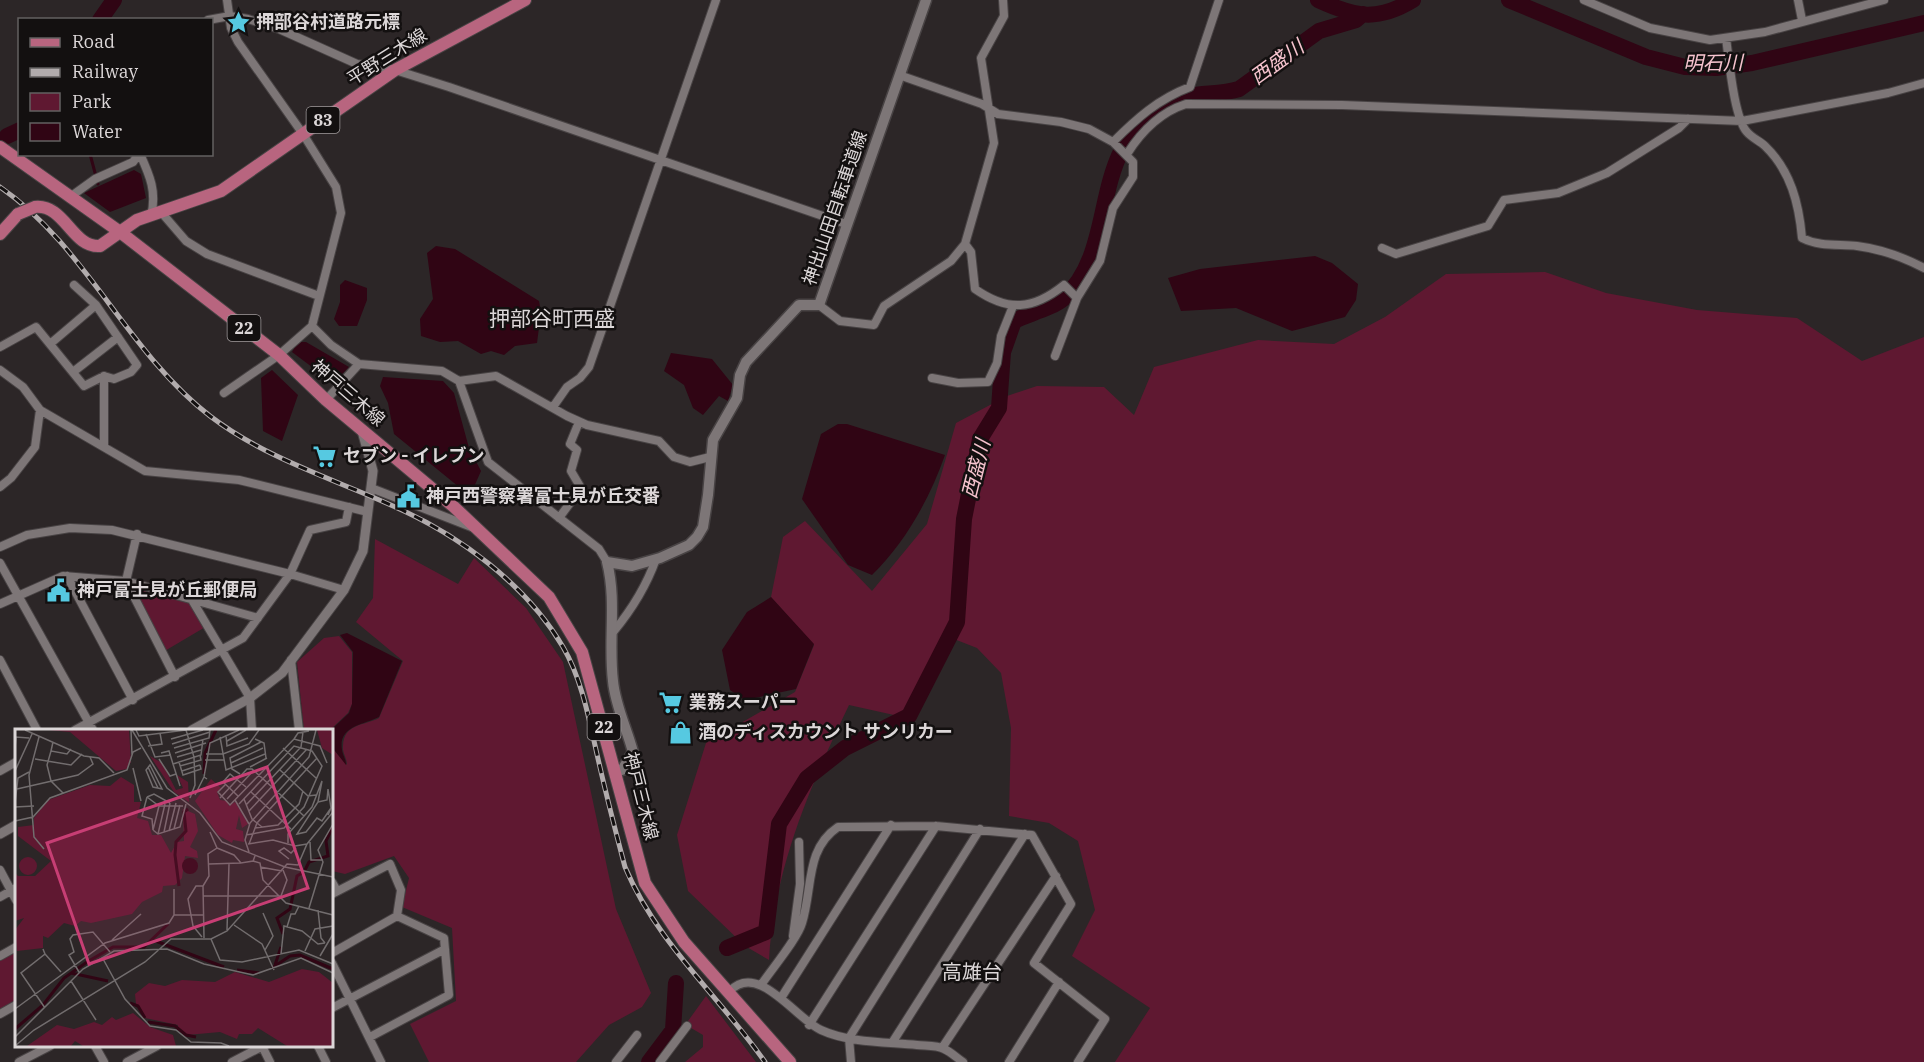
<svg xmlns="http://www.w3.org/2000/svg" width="1924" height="1062" viewBox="0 0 1924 1062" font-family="'IBM Plex Serif','Noto Sans JP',serif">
<rect width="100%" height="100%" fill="#2c2627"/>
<path fill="#5f1831" d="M1545 272 1606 293 1697 310 1797 318 1862 361 1924 337V1062H1115L1150 1008 1072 956 1095 910 1078 841 1049 823 1009 816 1011 728 1001 673 977 648 954 639 903 717 849 705C810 786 774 869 769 960L745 946 688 891 677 835 706 743 795 692 814 645 771 597 783 537 805 521 872 591 927 524 956 423 1007 396 1037 386 1104 387 1134 415 1154 367 1258 340 1334 344 1385 317 1446 274Z
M375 539 458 584 474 558 526 608 563 662 616 909 651 993 642 1007 609 1025 576 1062H429L410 1024 456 1001 452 928 402 907 409 878 394 856 345 874 332 871V748L347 765C347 758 342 752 343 746 344 723 364 726 379 718L403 661 356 622 373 598Z
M126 581 192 600 207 626 163 652Z
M339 636 352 652V704L348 713 330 730H304L297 662 324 638Z
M16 947V1005L0 1014V956Z
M706 996 756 1062H685L703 1047V1035L691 1028 688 1021Z"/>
<path fill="#300514" d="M134 170 141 174 146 198 110 212 84 193Z
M436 246 455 249 539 301 541 312 537 343 515 346 504 355 491 351 481 354 458 341 440 342 421 336 420 319 433 299 427 253Z
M1315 256 1332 263 1358 284 1356 300 1345 317 1292 331 1236 308 1181 311 1168 278 1200 269Z
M345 280 367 288V300L357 326H339L334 319 340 302V285Z
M298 342H306L349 367 339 377 320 373 292 352Z
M671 353 712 359 733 385 728 401 719 396 703 415 693 408 684 385 664 371Z
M272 370 298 395 282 441 263 431 261 378Z
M383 377 443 381 454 393 469 448 481 471 470 496 394 434 388 403 380 386Z
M838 424H847L945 455C930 498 905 543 872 575L848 565 802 499 821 434Z
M771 597 814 644 796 689 745 700 730 690 722 650 747 612Z
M347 633 402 661 379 717C363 725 338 726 342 750 343 756 346 759 346 765L332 747 331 730 349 713 352 704 353 652 340 635Z"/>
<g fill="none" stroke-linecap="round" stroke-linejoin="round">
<path stroke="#300514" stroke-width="3" d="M90 154 98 184"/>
<path stroke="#300514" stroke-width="16" d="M1318 0C1355 17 1377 22 1413 0
M1509 0 1646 57 1685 67 1716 68 1752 63 1924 23
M100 20 114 0
M7 136 20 130
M727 948 766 932 779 824 807 778 845 748 909 716 957 622 964 519 980 439 999 408 1003 352 1014 321C1028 314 1053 308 1064 298 1121 245 1085 146 1168 103 1190 91 1216 96 1239 89L1319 31 1356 20 1363 14
M649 1062 673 1030 676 983"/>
<defs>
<path id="minor" d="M227 0 231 28 238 42 303 134 336 187 341 213 312 326 331 345 359 364
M1584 0 1650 28 1710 40 1765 32 1884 0
M1798 0 1802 20
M208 20 230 16 248 19 279 29 357 64 395 70 449 87 846 224
M1726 38C1729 59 1734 118 1747 132 1752 138 1760 141 1765 146 1791 171 1799 204 1802 238 1820 247 1838 244 1857 246 1881 249 1903 257 1924 268
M899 75 982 104 998 114 1061 122 1089 129 1113 142 1133 162V177L1113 208 1100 261 1077 298 1055 356
M1113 142C1136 119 1158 99 1190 87L1219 0
M140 154C150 176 157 192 151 216
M1127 154C1141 132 1161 112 1186 104L1342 105 1742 121 1888 93 1924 83
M70 197 95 179 133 162 139 154
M161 212 186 241 207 254 319 296
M965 244 971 252 975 289C1008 312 1033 310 1064 285L1077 298
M1382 248 1396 254 1488 226 1504 200 1558 193 1607 173 1679 128 1688 119
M819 305 840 321 874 325 884 306 951 261 965 244 994 143 981 58 1004 16 1003 0
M50 344 96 305
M0 347 36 327 84 386 104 376 114 379 131 372 137 365 96 305 74 285
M0 370 23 387 40 410 145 471 239 480 368 512
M73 372 118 337
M104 376V447
M932 378 958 383 988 382 997 363 1001 336 1013 306
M459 381 496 376 567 416 587 425 659 441 674 457 690 462 710 457
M224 393 279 355 312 326
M326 400 359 364 442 371 459 381 488 462 599 549 607 562
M553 407 567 387 580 378 589 367 716 0
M0 487 11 478 35 447 40 410
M371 488 474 528
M559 518 581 488 571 471 577 450 570 444 579 422
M137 534 126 581 175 677
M0 547 27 535 70 528 112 530 290 574 344 590
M0 563 93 730
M67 576 133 700
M192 600 250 698 252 730
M0 604 63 576 126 581 258 618
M614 631C633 608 646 587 656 559
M0 660 37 730
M291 660 299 730
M75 730 243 638 290 574 310 530 346 522 349 507
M0 771 16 762
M0 870 16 900
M332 882 337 891
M332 894 390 864 401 890 397 916 444 938 449 995 370 1037
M0 897 16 888
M793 936 800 884 799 842
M332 953 397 916
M0 956 16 947
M332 963 381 1062
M761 985C771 970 798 938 802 923 813 888 805 849 838 827L936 826 1032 835 1071 904 1034 963 1105 1019 1078 1062
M730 991C758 961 796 1019 821 1030 849 1043 887 1042 917 1045 925 1046 937 1045 944 1049 951 1052 957 1058 963 1062
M781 998 891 825
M332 1008 445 949
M0 1014 16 1005
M809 1025 936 826
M892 1043 1025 834
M95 1046 104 1062
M262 1046 270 1062
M318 1046 326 1062
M942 1048 1056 876
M19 1062 50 1046
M127 1062 157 1046
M232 1062 263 1046
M616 1062 637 1035
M660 1062 687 1026
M851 1062 849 1038 980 829
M1009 1062 1059 982"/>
<path id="tertiary" d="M192 730 250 698 282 673 344 590 363 551 373 471 362 431
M0 834 16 825"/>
<path id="secondary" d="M622 770 633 752C627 729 615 705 613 681 608 641 617 602 607 562L632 566 660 558 689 545 697 537 703 527 708 495 713 440 737 398 740 375 746 362 799 305H819L926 0"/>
<path id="primary" d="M0 147 120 232 279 355 326 400 453 506 549 597 582 652 645 883 684 942 790 1062
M35 207C65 204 72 248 100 246L137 220 221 191 395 70 525 0
M0 234 18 214"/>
</defs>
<use href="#minor" stroke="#484344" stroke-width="10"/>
<use href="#tertiary" stroke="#484344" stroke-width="11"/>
<use href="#secondary" stroke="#484344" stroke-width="13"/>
<use href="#primary" stroke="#484344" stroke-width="14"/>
<use href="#minor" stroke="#7d7677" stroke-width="8"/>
<use href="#tertiary" stroke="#7d7677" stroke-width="9"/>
<use href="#secondary" stroke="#7d7677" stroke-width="10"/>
<use href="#primary" stroke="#b8657f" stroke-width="12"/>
<defs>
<path id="rail" d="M0 187C86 246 127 352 210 416 265 458 331 478 393 506 459 535 526 584 563 647 583 681 590 725 599 763 607 798 616 833 625 867 657 943 719 996 765 1062"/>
</defs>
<use href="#rail" stroke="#b2acad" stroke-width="5"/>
<use href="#rail" stroke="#131010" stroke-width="3" stroke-dasharray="9" stroke-linecap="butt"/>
<defs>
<path id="primary-bridge" d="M18 214 35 207"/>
</defs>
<use href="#primary-bridge" stroke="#484344" stroke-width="14" stroke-linecap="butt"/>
<use href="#primary-bridge" stroke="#b8657f" stroke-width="12"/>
</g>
<defs>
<symbol id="sight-bare" viewBox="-9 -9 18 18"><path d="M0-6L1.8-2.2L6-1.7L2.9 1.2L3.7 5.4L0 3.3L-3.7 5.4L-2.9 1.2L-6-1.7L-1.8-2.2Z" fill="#56c9e1" stroke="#131010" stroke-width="2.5" paint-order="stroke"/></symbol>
<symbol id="supermarket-bare" viewBox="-9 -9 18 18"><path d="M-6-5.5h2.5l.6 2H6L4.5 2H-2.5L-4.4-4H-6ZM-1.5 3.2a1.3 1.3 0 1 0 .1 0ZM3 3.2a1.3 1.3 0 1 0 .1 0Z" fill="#56c9e1" stroke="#131010" stroke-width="2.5" paint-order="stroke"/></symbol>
<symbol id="civic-bare" viewBox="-9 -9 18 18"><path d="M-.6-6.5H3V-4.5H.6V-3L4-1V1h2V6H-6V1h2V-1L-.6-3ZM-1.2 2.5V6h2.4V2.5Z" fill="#56c9e1" stroke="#131010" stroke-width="2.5" paint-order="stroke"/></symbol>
<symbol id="shop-bare" viewBox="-9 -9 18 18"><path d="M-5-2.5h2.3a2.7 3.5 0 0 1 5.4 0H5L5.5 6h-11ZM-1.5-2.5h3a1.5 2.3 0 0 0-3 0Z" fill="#56c9e1" stroke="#131010" stroke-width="2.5" paint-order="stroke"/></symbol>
</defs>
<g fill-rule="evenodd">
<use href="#sight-bare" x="222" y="6" width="33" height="33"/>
<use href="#supermarket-bare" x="308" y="440" width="33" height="33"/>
<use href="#civic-bare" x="392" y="480" width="33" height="33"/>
<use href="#civic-bare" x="42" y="574" width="33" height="33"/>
<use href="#supermarket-bare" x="654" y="686" width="33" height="33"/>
<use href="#shop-bare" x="664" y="716" width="33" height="33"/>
</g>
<g text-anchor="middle" stroke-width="5" stroke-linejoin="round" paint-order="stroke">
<g fill="#131010" stroke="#a09b9c" stroke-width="1.5">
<rect x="306.5" y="107" width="33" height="26" rx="4.5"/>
<rect x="227.5" y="315" width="33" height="26" rx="4.5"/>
<rect x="587.5" y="714" width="33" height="26" rx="4.5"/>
</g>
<g font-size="16" font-weight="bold" fill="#dcd7d8">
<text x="323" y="126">83</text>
<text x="244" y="334">22</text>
<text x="604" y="733">22</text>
</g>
<g font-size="18" font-weight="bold" fill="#dcd7d8" stroke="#131010" text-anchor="start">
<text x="256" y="28">押部谷村道路元標</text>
<text x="343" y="462">セブン - イレブン</text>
<text x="426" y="502">神戸西警察署富士見が丘交番</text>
<text x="77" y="596">神戸富士見が丘郵便局</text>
<text x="689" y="708">業務スーパー</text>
<text x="698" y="738">酒のディスカウント サンリカー</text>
</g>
<g font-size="18" fill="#dcd7d8" stroke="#131010">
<text transform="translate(387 57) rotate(-32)" y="6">平野三木線</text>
<text transform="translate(835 208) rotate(-71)" y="6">神出山田自転車道線</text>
<text transform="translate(348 393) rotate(41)" y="6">神戸三木線</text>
<text transform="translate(641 796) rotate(76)" y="6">神戸三木線</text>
</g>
<g font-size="20" font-style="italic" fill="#f6c3ce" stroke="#131010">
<text transform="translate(1277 62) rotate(-36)" y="7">西盛川</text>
<text transform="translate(1713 63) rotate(-1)" y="7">明石川</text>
<text transform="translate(976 469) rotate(-76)" y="7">西盛川</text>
</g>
<g font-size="20" fill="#dcd7d8" stroke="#131010">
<text x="972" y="979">高雄台</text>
</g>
<g font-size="21" fill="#dcd7d8" stroke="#131010">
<text x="552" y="326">押部谷町西盛</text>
</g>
</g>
<g transform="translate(15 729)">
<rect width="318" height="318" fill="#2c2627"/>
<path d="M34 1H114L116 33 112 40 101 42 55 3ZM302 1H318V26L307 19ZM135 27 147 34 161 61 168 59 162 46 173 53 174 73 159 63ZM106 48 119 56V73H126L122 89 133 92 137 106H146L156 124 162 113 169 112 168 80 180 85 183 102 175 118 182 122 183 129 170 127 167 149 160 156 148 157 147 163 127 173 117 185 76 194 66 192 60 197 49 194 33 209 28 207V219L2 222 0 201 9 189 0 192V144L3 147H20L36 132 3 107V98L19 96V89L33 71 75 56 95 57ZM196 50 206 59 202 63 205 71 212 72 214 77 220 73 233 95 227 99 224 86 221 100 228 102 229 113 218 111 217 114 203 106 180 72ZM4 137a9 9 0 1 1 18 0a9 9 0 1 1-18 0ZM287 240 304 243 318 254V317H272L243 299 237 305H224L222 310 205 303 172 306 162 300 163 296 130 289 121 275 120 265 134 254 150 257 167 251 200 253 220 243 254 253ZM118 284 135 298 158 306 161 317H68L60 312 56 317H12L42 296 59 300 79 293 87 296 97 288 101 291Z" fill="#5f1831"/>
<path d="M167 137a8 8 0 1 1 16 0a8 8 0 1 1-16 0Z" fill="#300514"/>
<path fill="none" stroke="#300514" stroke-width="3" d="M189 45 190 24 201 1M290 141 294 133 313 127 311 112 318 97M164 157 160 126 161 113 171 102 169 83 173 80M268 205 262 189 275 180 282 147 287 144M138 211 209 238M260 236 266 218M257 239 275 227 285 226 318 240M222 241 244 244M56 244 93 252M115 274 123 277 130 289M133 293 160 297 171 306 181 308M0 300 28 276 49 249 72 233 98 218H129L153 195"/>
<path fill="none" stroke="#726d6e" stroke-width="1.5" d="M10 1 69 27 84 29 99 44M116 1 117 26M117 1 152 59 185 84 207 113 270 138 318 148M121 1 124 7 171 1M171 1 179 28 180 56 175 69M131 5 140 28 156 26M211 6 212 17 233 9M24 8 14 46 19 108 29 120M205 8 211 41 250 25M156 10 188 1M240 10 249 14 251 29M279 10 283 4 294 2M212 12 231 1M38 13 36 22 52 25 56 20M157 15 195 3M133 17 147 15 145 4M0 19 1 8 14 9M159 19 194 9 195 1M268 19 301 49M36 22 32 36 36 52 48 64M146 24 154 22 158 35 186 26 188 10M160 24 191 14M191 25H208L234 15 244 1M162 28 186 21M20 30 56 36 67 25M144 30 155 47 161 45M190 31H209M164 33 168 46 186 40 185 36M216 34 248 19M158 35 165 57M135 36 147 60 138 58 131 41ZM165 37 186 31 185 26M133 38 143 59M235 38 252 29M118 39 126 72M265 41 293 67 301 66M0 42 17 5M167 42 185 36M225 45 217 40 215 29 246 13M189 48 195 14 224 1M210 56 203 63 215 76 279 10 305 17 312 34M2 60 63 46 78 35 75 28M236 63 276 100M180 66 189 48 192 50M223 67 208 53 215 45 231 58M132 68 127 87 137 90 138 101M132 68 144 77H168M132 68 139 65 155 74M205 69 232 40H237L289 87M212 70 239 41M229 70 237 90 247 98M220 71 234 95M303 73 312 71 313 60 316 79M0 74 3 49 14 43M224 75 279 17 297 22 307 37 289 78 269 99 231 106M231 76 286 18 288 3M0 78 19 77M234 82 292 20M0 92 18 88 35 69 112 41 118 23 126 19M240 99 263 96 284 75 288 62M159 100 165 76M138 101 143 105 165 98 171 75M138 101 144 77M154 102 161 74M149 103 155 74M143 105 150 75M295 113 296 131H308M273 114V105L297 78 307 52 303 73 282 105 291 103 302 89 307 92 316 79 313 86M233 115 258 111 280 117 292 115M234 115 242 94 302 29M202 119 219 126 226 134 238 132 240 127M234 123 230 111 235 94 294 28 301 1M274 130 264 122 269 119 276 124 281 119M238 132 245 134 248 151 271 174 318 186M194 135 226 134M245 138 267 142M188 167H266L272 151 268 141M294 179 308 133 303 121 318 95M303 181 306 209 310 214M248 184 258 207 250 221M159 186H188M219 196 247 215 259 241M272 198 276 185H280L284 177M212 201 214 135M187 208 178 197 173 170 181 157H188M189 209 188 157 194 147 193 125 202 119 195 103M196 210 205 231 227 233 284 221 318 235M97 211 126 185M28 220 30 225 6 244 30 279M290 222 300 200 318 197M30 225 46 243M266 225 269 197 287 202 303 215 310 214M305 227 318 205M87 228 110 270 135 297 161 301 176 313 206 314 214 317M64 243 54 226 59 223 55 210 58 206 78 203 95 223M56 252 81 291M0 280 90 214 154 194 159 186V160M0 308 68 240 99 222 152 220 189 235 238 246 286 229 318 244M0 317 19 301 130 233 156 210H196L212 202 272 135 283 136 292 115 318 83"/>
<path fill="#c73e74" fill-opacity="0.15" stroke="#c73e74" stroke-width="3" d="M252 38 293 159 74 235 32 114Z"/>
<rect width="318" height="318" fill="none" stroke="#dcd7d8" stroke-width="3"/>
</g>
<rect x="18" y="18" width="195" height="138" fill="#131010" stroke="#636060" stroke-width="1.5"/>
<rect x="30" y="38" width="30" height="9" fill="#b8657f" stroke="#636060" stroke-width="1.5"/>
<text x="72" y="48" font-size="18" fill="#dcd7d8">Road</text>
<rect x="30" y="68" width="30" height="9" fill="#b2acad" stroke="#636060" stroke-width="1.5"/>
<text x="72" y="78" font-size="18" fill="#dcd7d8">Railway</text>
<rect x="30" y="93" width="30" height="18" fill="#5f1831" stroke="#636060" stroke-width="1.5"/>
<text x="72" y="108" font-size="18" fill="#dcd7d8">Park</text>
<rect x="30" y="123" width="30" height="18" fill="#300514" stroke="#636060" stroke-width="1.5"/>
<text x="72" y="138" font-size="18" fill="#dcd7d8">Water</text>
</svg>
